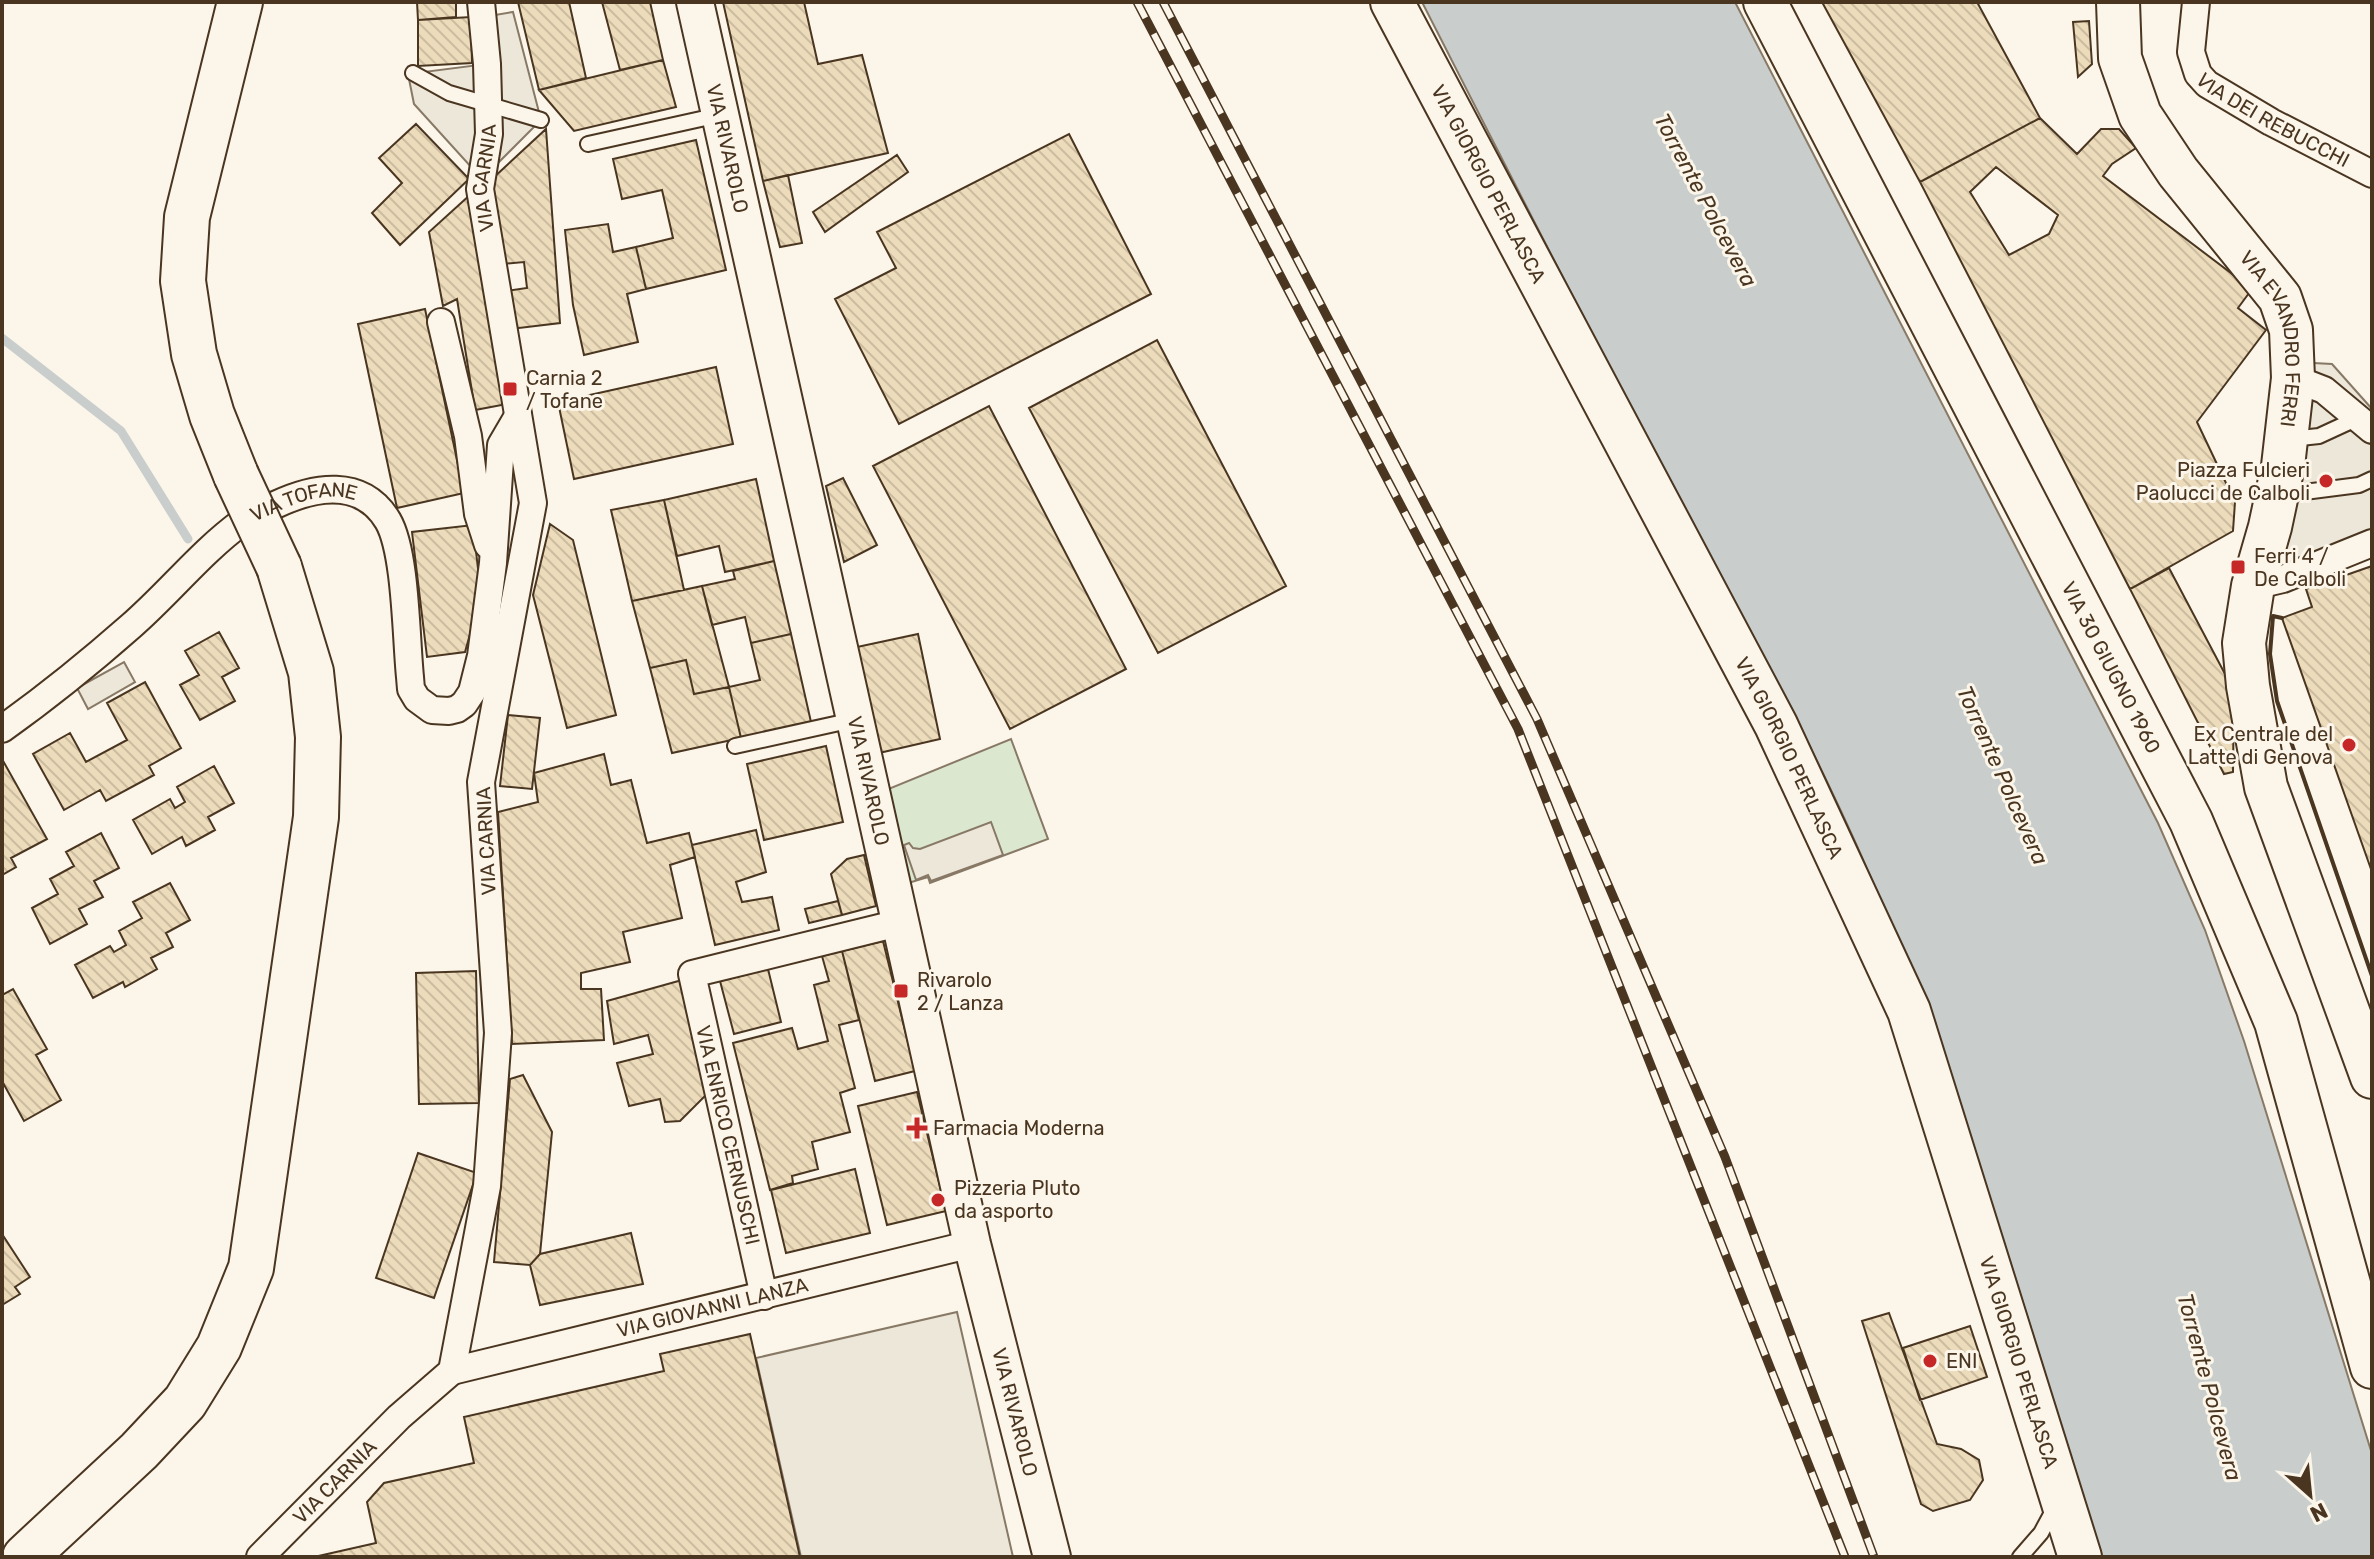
<svg xmlns="http://www.w3.org/2000/svg" width="2374" height="1559" viewBox="0 0 2374 1559" font-family="Rubik,sans-serif">
<defs>
<pattern id="building-back-hatch" width="6" height="6" patternUnits="userSpaceOnUse" patternTransform="scale(2)"><rect width="6" height="6" fill="#ecdcbc"/><path d="M-1 5l2 2M0 0l6 6M5-1l2 2" fill="none" stroke="#ccbda1"/></pattern>
</defs>
<rect width="100%" height="100%" fill="#fbf6e9"/>
<path fill="#dce7d0" stroke="#887966" stroke-width="2" d="M1011 739 1048 839 930 883 928 877 905 884 881 792Z"/>
<path fill="#ede7d9" stroke="#887966" stroke-width="2" d="M513 12 541 120 482 179 414 104 408 74 487 64 483 17Z
M2294 362 2332 364 2372 409V543L2283 579 2270 527Z
M124 662 135 682 88 709 77 688Z
M991 822 1003 855 931 881 928 875 916 880 904 845 909 843 913 848 920 849Z
M957 1312 1013 1557H801L756 1358Z"/>
<path fill="#c9cecd" stroke="#887966" stroke-width="2" d="M1422 2H1735L2158 823 2205 930 2244 1041 2372 1454V1557H2101C2027 1317 1959 1075 1857 846 1795 708 1720 576 1649 443 1572 297 1497 149 1422 2Z"/>
<g fill="none" stroke-linecap="round" stroke-linejoin="round">
<path stroke="#c9cecd" stroke-width="9" d="M2 338 121 431 188 539"/>
</g>
<path fill="url(#building-back-hatch)" stroke="#4a3520" stroke-width="2" fill-rule="evenodd" d="M417 2H456V17L418 20Z
M518 2H569L586 78 539 90Z
M602 2H650L663 60 620 70Z
M723 2H804L818 64 862 55 888 153 763 181Z
M1822 2H1977L2040 118 1920 182Z
M471 17 472 63 418 66V20Z
M2089 21 2092 64 2078 77 2073 22Z
M663 60 676 107 574 131 539 90Z
M2040 118 2077 154 2101 129H2119L2136 148 2112 164 2103 176 2252 289 2238 308 2266 330 2197 422 2235 502 2233 531 2130 589 1920 182ZM1996 167 2058 215 2049 234 2009 255 1970 192Z
M416 124 469 179 400 245 372 213 402 183 379 158Z
M546 129 560 323 511 329 506 291 527 288 524 262 502 264 491 180Z
M1069 134 1151 294 899 424 835 299 896 268 877 232Z
M696 140 726 270 646 289 636 247 673 238 662 190 622 199 613 159Z
M897 155 908 172 825 232 813 212Z
M788 175 802 243 780 247 763 181Z
M471 194 507 404 475 410 457 299 443 306 429 232Z
M608 224 613 252 636 247 646 289 627 294 638 342 584 355 573 305 565 230Z
M425 309 464 493 397 508 358 324Z
M1157 340 1286 586 1158 653 1029 408Z
M716 367 733 444 574 479 558 402Z
M989 406 1126 669 1010 729 873 466Z
M843 478 877 545 844 562 826 486Z
M756 479 774 561 725 572 719 546 677 556 664 500Z
M664 500 684 590 632 601 611 510Z
M550 524 573 540 616 715 567 728 533 595Z
M473 525 481 595 465 652 427 657 412 532Z
M774 561 791 634 751 643 745 617 712 625 702 586 735 579 733 571Z
M2372 566V872L2282 618 2312 607 2306 589Z
M2169 568 2234 691 2233 772 2224 774 2130 589Z
M702 586 729 687 694 694 686 660 650 668 632 601Z
M219 632 239 668 222 677 235 701 200 720 180 685 199 675 185 651Z
M791 634 811 722 741 738 729 687 760 680 751 643Z
M918 634 940 739 879 753 857 647Z
M686 660 694 694 729 687 741 738 672 753 650 668Z
M145 682 181 748 149 766 154 775 106 801 100 790 64 810 33 754 70 733 86 762 127 740 107 703Z
M508 715 540 718 532 789 500 786Z
M826 746 843 822 764 840 747 764Z
M604 754 611 785 631 780 647 843 689 833 695 857 670 865 682 918 623 932 630 962 581 973V989H601L604 1040 512 1044 498 812 538 802 534 773Z
M2 759 47 839 11 858 16 867 2 875Z
M214 766 234 803 208 817 215 830 186 846 182 837 152 854 133 820 170 799 175 808 185 802 177 787Z
M756 830 766 872 736 882 742 902 772 897 779 930 715 945 692 845Z
M101 833 119 868 94 881 103 897 79 909 87 924 50 944 32 908 58 894 50 879 74 866 66 852Z
M864 855 876 906 842 915 831 874 847 859Z
M170 883 190 920 166 933 173 947 151 958 157 969 125 987 123 982 93 998 75 965 110 946 114 952 126 945 119 931 142 918 133 902Z
M838 901 842 915 809 923 805 909Z
M883 941 915 1071 875 1081 842 951Z
M842 951 859 1020 839 1025 855 1088 840 1093 850 1132 812 1142 818 1169 792 1176 793 1183 770 1190 733 1043 792 1028 798 1049 828 1041 814 985 829 981 822 956Z
M768 969 781 1022 734 1034 720 981Z
M476 971 479 1103 419 1104 416 973Z
M682 980 709 1092 680 1121 665 1122 660 1099 629 1106 617 1063 653 1054 648 1035 614 1044 607 1001Z
M13 989 47 1049 36 1055 61 1100 24 1121 2 1081V995Z
M523 1075 552 1132 540 1254 530 1265 494 1262 510 1079Z
M917 1092 946 1211 887 1225 858 1106Z
M418 1153 477 1173 434 1298 376 1278Z
M855 1169 870 1233 786 1253 771 1190Z
M631 1233 643 1284 540 1305 530 1265 540 1254Z
M2 1234 30 1277 15 1287 20 1294 2 1305Z
M1889 1313 1937 1444 1961 1449 1979 1460 1983 1480 1970 1500 1933 1511 1921 1504 1862 1321Z
M1970 1326 1987 1377 1920 1400 1903 1348Z
M750 1334 800 1557H314L376 1543 367 1502 384 1483 474 1463 464 1417 664 1371 660 1354Z"/>
<g fill="none" stroke-linecap="round" stroke-linejoin="round">
<defs>
<path id="service" d="M413 73 449 93 541 120
M588 144 719 115
M2291 439 2319 436 2358 418
M2281 495 2359 485 2372 479
M735 746 853 720
M2020 1557 2041 1533 2055 1507"/>
<g id="minor">
<path id="s1" d="M2196 2 2191 52 2198 74 2207 84 2271 122 2372 174"/>
<path d="M441 322 468 436 478 514 488 545"/>
<path d="M2293 378 2324 390 2372 430"/>
<path d="M2253 586 2283 579 2372 543"/>
<path id="s2" d="M2 729C47 697 89 663 131 626 169 593 201 552 242 522 252 514 264 510 275 505 313 487 362 477 388 521 406 552 406 638 410 677L411 689 417 699 432 710 449 711 457 709 464 704 472 692 481 656 493 563 501 445 518 416"/>
<path d="M764 1296 692 974 899 923"/>
<path id="s3" d="M452 1371 972 1244"/>
<path id="s4" d="M260 1557 399 1417 452 1371 487 1186 498 1033 481 782 533 503 480 189 489 134 487 64 481 2"/>
</g>
<g id="secondary">
<path id="s5" d="M695 2 972 1244 1052 1557"/>
</g>
<g id="primary">
<path id="s6" d="M1392 2 1776 725 1909 1011 2080 1557"/>
<path id="s7" d="M1765 2 2191 821 2276 1022 2372 1367"/>
<path id="s8" d="M2118 2 2120 58 2140 115 2178 172 2280 298 2291 330 2293 378 2283 466 2270 527 2253 586 2244 643 2248 686 2266 787 2372 1077"/>
</g>
<path id="motorway" d="M236 475 212 415 194 354 183 281 187 217 240 2
M25 1557 139 1451 185 1402 219 1347 251 1268 316 817 318 737 311 672 279 567"/>
</defs>
<use href="#service" stroke="#4a3520" stroke-width="18"/>
<use href="#minor" stroke="#4a3520" stroke-width="30"/>
<use href="#secondary" stroke="#4a3520" stroke-width="40"/>
<use href="#primary" stroke="#4a3520" stroke-width="46"/>
<use href="#motorway" stroke="#4a3520" stroke-width="48"/>
<use href="#service" stroke="#fbf6e9" stroke-width="14"/>
<use href="#minor" stroke="#fbf6e9" stroke-width="26"/>
<use href="#secondary" stroke="#fbf6e9" stroke-width="36"/>
<use href="#primary" stroke="#fbf6e9" stroke-width="42"/>
<use href="#motorway" stroke="#fbf6e9" stroke-width="44"/>
<defs>
<path id="rail" d="M1137 2 1518 729 1845 1557
M1163 2 1537 719 1725 1157 1874 1557"/>
</defs>
<use href="#rail" stroke="#4a3520" stroke-width="9"/>
<use href="#rail" stroke="#fbf6e9" stroke-width="6" stroke-dasharray="18" stroke-linecap="butt"/>
<defs>
<path id="motorway-bridge" d="M236 475 279 567"/>
</defs>
<use href="#motorway-bridge" stroke="#4a3520" stroke-width="48" stroke-linecap="butt"/>
<use href="#motorway-bridge" stroke="#fbf6e9" stroke-width="44"/>
<path stroke="#4a3520" stroke-width="4" d="M2282 618 2273 616 2270 654 2277 701 2372 976"/>
</g>
<g fill="#c62828" stroke="#fbf6e9" stroke-width="3">
<rect x="502" y="381" width="16" height="16" rx="4"/>
<circle cx="2326" cy="481" r="8"/>
<rect x="2230" y="559" width="16" height="16" rx="4"/>
<circle cx="2349" cy="745" r="8"/>
<rect x="893" y="983" width="16" height="16" rx="4"/>
<path d="M913 1116h8v8h8v8h-8v8h-8v-8h-8v-8h8z"/>
<circle cx="938" cy="1200" r="8"/>
<circle cx="1930" cy="1361" r="8"/>
</g>
<g text-anchor="middle" stroke-width="6" stroke-linejoin="round" paint-order="stroke">
<g font-size="20" fill="#4a3520" stroke="#fbf6e9">
<text dy="7" stroke="none"><textPath href="#s1" startOffset="162">VIA DEI REBUCCHI</textPath></text>
<text dy="7" stroke="none"><textPath href="#s5" startOffset="150">VIA RIVAROLO</textPath></text>
<text dy="7" stroke="none"><textPath href="#s4" startOffset="1474">VIA CARNIA</textPath></text>
<text dy="7" stroke="none"><textPath href="#s6" startOffset="206">VIA GIORGIO PERLASCA</textPath></text>
<text dy="7" stroke="none"><textPath href="#s8" startOffset="384">VIA EVANDRO FERRI</textPath></text>
<text dy="7" stroke="none"><textPath href="#s2" startOffset="384">VIA TOFANE</textPath></text>
<text dy="7" stroke="none"><textPath href="#s7" startOffset="750">VIA 30 GIUGNO 1960</textPath></text>
<text dy="7" stroke="none"><textPath href="#s6" startOffset="854">VIA GIORGIO PERLASCA</textPath></text>
<text dy="7" stroke="none"><textPath href="#s5" startOffset="798">VIA RIVAROLO</textPath></text>
<text transform="translate(486 841) rotate(-93)" y="7">VIA CARNIA</text>
<text transform="translate(728 1135) rotate(77)" y="7">VIA ENRICO CERNUSCHI</text>
<text dy="7" stroke="none"><textPath href="#s3" startOffset="268">VIA GIOVANNI LANZA</textPath></text>
<text dy="7" stroke="none"><textPath href="#s6" startOffset="1502">VIA GIORGIO PERLASCA</textPath></text>
<text dy="7" stroke="none"><textPath href="#s5" startOffset="1446">VIA RIVAROLO</textPath></text>
<text dy="7" stroke="none"><textPath href="#s4" startOffset="106">VIA CARNIA</textPath></text>
</g>
<g font-size="20" fill="#4a3520" stroke="#fbf6e9" text-anchor="start">
<text x="526" y="385">Carnia 2<tspan x="526" dy="23">/ Tofane</tspan></text>
<text x="2310" y="477" text-anchor="end">Piazza Fulcieri<tspan x="2310" dy="23">Paolucci de Calboli</tspan></text>
<text x="2254" y="563">Ferri 4 /<tspan x="2254" dy="23">De Calboli</tspan></text>
<text x="2333" y="741" text-anchor="end">Ex Centrale del<tspan x="2333" dy="23">Latte di Genova</tspan></text>
<text x="917" y="987">Rivarolo<tspan x="917" dy="23">2 / Lanza</tspan></text>
<text x="933" y="1135">Farmacia Moderna</text>
<text x="954" y="1195">Pizzeria Pluto<tspan x="954" dy="23">da asporto</tspan></text>
<text x="1946" y="1368">ENI</text>
</g>
<g font-size="22" font-style="italic" fill="#4a3520" stroke="#fbf6e9">
<text transform="translate(1706 200) rotate(62)" y="8">Torrente Polcevera</text>
<text transform="translate(2003 775) rotate(66)" y="8">Torrente Polcevera</text>
<text transform="translate(2210 1387) rotate(75)" y="8">Torrente Polcevera</text>
</g>
</g>
<rect width="2374" height="1559" fill="none" stroke="#4a3520" stroke-width="8"/>
<g transform="translate(2310 1495) rotate(153)" stroke="#fbf6e9" stroke-width="6" paint-order="stroke">
<path d="M0-6L14 30L0 20L-14 30Z" fill="#4a3520"/>
<text y="-12" font-size="22" font-weight="bold" text-anchor="middle" fill="#4a3520">N</text>
</g>
</svg>
